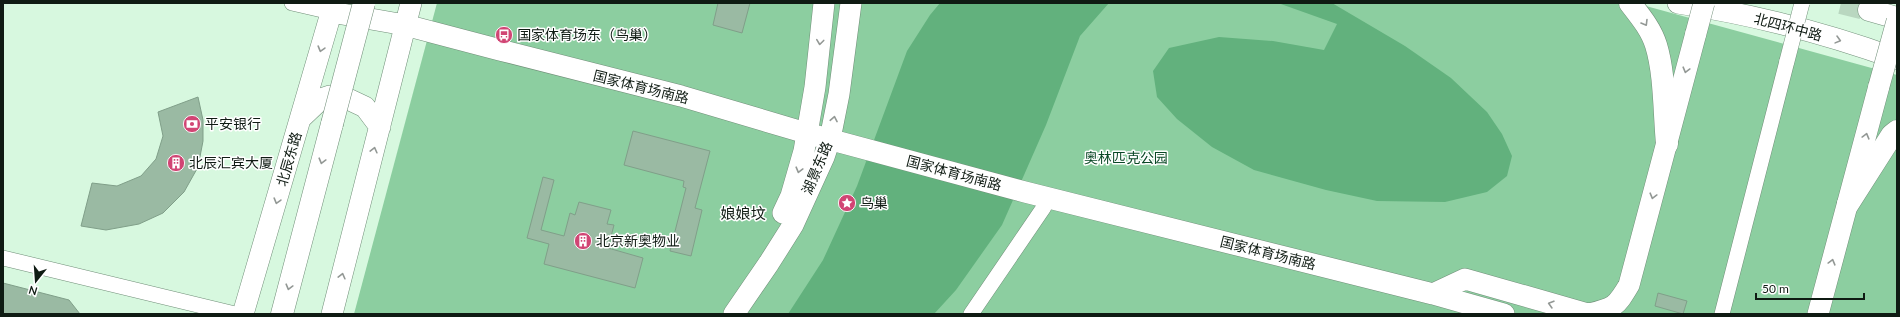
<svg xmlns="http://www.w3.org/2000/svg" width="1900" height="317" viewBox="0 0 1900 317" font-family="Lato,'Noto Sans SC',sans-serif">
<rect width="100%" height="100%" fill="#d7f8df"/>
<path fill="#8ccea0" d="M437 3H1635L1897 75V314H354Z"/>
<path fill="#62b17d" d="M940 3H1109L1080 36 1046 125 1002 225 956 290 934 314H788L823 260 857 186 907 51 930 15Z
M1278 3H1332L1405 46 1451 78 1487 112 1502 134 1512 156 1507 176 1487 192 1445 202 1377 201 1326 190 1254 170 1212 147 1177 119 1157 97 1153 71 1169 48 1219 37 1273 41 1324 50 1337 24Z"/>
<path fill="#9abaa3" stroke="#809f89" d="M718 3H750L742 33 713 25Z
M198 97 203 120V141L198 167 184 192 163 213 139 224 106 230 81 226 92 183 117 186 141 176 156 159 163 136 158 112Z
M633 131 710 151 695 208 702 210 691 256 670 251 686 188 683 187 684 181 624 165Z
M543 177 554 180 541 230 564 236 570 213 575 215 579 202 611 210 607 224 614 225 608 248 643 258 635 288 544 264 549 244 527 238Z
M3 283 69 300 80 314H3Z
M1658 293 1687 301 1683 314 1655 306Z"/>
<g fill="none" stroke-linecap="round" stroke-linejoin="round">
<path stroke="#b9d7c0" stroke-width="22" stroke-dasharray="22 11" stroke-linecap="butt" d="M1841 3 1869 10"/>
<defs>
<path id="street" d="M292 3 331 12
M3 258 235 314
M971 314 1044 207
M1722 314 1787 61"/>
<path id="secondary" d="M1678 3C1750 14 1828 34 1897 59
M331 12 405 25 500 50 681 96 806 133 1025 192 1433 294 1504 314
M301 118 321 99 330 96 348 99 365 107 380 127
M783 213 791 196 804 151 815 87 824 3
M1433 294 1465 279 1588 314
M243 314 334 3
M332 314 411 3
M734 314 769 263 793 225 824 157 830 139 839 94 851 3
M1589 314C1614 308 1616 307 1629 285L1696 33
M1818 314 1879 86"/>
<path id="highway" d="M1630 3C1640 16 1651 29 1656 45 1665 74 1664 113 1667 144
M1869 10 1897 18
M1848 204 1892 135 1897 131
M282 314 332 124"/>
</defs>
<use href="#street" stroke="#718f79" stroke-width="16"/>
<use href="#secondary" stroke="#718f79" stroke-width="22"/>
<use href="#highway" stroke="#718f79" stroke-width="23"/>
<use href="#street" stroke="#fff" stroke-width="15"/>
<use href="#secondary" stroke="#fff" stroke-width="21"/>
<use href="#highway" stroke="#fff" stroke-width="22"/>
<defs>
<path id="street-bridge" d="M1787 61 1802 3"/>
<path id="secondary-bridge" d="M1696 33 1704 3
M1879 86 1897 21"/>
<path id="highway-bridge" d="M332 124 364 3"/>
</defs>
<use href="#street-bridge" stroke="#718f79" stroke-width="16" stroke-linecap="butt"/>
<use href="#secondary-bridge" stroke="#718f79" stroke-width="22" stroke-linecap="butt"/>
<use href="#highway-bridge" stroke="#718f79" stroke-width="23" stroke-linecap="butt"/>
<use href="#street-bridge" stroke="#fff" stroke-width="15"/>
<use href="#secondary-bridge" stroke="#fff" stroke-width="21"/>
<use href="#highway-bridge" stroke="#fff" stroke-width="22"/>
</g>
<defs><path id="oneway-chevron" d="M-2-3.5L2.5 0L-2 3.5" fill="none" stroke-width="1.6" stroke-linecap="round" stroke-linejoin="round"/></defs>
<g stroke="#939895">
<use href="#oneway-chevron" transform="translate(1645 23) rotate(59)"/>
<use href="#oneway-chevron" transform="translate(1838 40) rotate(15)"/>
<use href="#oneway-chevron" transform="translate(820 42) rotate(97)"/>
<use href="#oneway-chevron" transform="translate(321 49) rotate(106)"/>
<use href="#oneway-chevron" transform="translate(1686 70) rotate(105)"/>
<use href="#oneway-chevron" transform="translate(834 119) rotate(-79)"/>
<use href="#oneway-chevron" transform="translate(1866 136) rotate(-75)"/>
<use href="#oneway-chevron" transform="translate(374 150) rotate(-76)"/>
<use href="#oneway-chevron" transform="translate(322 161) rotate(105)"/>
<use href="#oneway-chevron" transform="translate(799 170) rotate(105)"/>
<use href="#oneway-chevron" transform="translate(1653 196) rotate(105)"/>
<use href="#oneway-chevron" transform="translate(277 201) rotate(106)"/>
<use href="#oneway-chevron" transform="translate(1832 262) rotate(-75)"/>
<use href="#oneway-chevron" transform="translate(342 276) rotate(-76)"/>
<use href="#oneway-chevron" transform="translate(289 287) rotate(105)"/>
<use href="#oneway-chevron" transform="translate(1551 304) rotate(-164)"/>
</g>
<defs>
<symbol id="bus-disc" viewBox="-11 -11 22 22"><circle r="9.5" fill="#d14574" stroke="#fff"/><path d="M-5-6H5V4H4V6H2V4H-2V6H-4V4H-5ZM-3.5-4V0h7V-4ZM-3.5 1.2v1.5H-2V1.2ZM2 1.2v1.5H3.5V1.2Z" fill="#fff"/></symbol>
<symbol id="bank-disc" viewBox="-11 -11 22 22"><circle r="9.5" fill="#d14574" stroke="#fff"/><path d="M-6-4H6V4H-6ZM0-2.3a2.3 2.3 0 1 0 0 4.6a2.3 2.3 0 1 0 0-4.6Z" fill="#fff"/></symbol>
<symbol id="building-disc" viewBox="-11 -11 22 22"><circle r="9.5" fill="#d14574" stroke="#fff"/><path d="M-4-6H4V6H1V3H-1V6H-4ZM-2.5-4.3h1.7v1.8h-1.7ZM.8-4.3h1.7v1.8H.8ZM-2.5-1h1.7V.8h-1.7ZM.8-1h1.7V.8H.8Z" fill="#fff"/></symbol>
<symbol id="sight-disc" viewBox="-11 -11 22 22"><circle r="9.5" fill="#d14574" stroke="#fff"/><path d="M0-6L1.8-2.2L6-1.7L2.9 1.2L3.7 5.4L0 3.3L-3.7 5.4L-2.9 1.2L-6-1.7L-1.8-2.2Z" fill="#fff"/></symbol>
</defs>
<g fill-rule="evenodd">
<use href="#bus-disc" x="494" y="25" width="20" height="20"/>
<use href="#bank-disc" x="182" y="114" width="20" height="20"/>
<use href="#building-disc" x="166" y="153" width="20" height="20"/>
<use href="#sight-disc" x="837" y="193" width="20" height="20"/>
<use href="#building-disc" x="573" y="231" width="20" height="20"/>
</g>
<g text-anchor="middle" stroke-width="3" stroke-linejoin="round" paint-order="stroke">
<g font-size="14" fill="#0f1b13" stroke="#fff">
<text transform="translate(1788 27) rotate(15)" y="5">北四环中路</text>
<text transform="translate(641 87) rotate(14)" y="5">国家体育场南路</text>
<text transform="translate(289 159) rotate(-74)" y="5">北辰东路</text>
<text transform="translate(817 168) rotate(-67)" y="5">湖景东路</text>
<text transform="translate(954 173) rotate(15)" y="5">国家体育场南路</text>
<text transform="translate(1268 253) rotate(14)" y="5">国家体育场南路</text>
</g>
<g font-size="14" fill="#0f1b13" stroke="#fff" text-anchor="start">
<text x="517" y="40">国家体育场东（鸟巢）</text>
<text x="205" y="129">平安银行</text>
<text x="189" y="168">北辰汇宾大厦</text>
<text x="860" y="208">鸟巢</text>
<text x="596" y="246">北京新奥物业</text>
</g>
<g font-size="14" fill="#0a4826" stroke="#fff">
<text x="1126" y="163">奥林匹克公园</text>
</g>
<g font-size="15" fill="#0f1b13" stroke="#fff">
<text x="743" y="219">娘娘坟</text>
</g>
</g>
<rect width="1900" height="317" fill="none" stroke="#0f1b13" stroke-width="8"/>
<g transform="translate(36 281) rotate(197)" stroke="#ffffff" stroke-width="3" paint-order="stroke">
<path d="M0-3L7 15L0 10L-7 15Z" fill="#0f1b13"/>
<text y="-6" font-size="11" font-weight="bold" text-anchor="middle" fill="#0f1b13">N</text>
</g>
<path d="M1756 293v6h108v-6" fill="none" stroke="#0f1b13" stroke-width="2"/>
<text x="1762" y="293" font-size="12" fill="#0f1b13" stroke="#ffffff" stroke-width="3" paint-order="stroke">50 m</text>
</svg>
